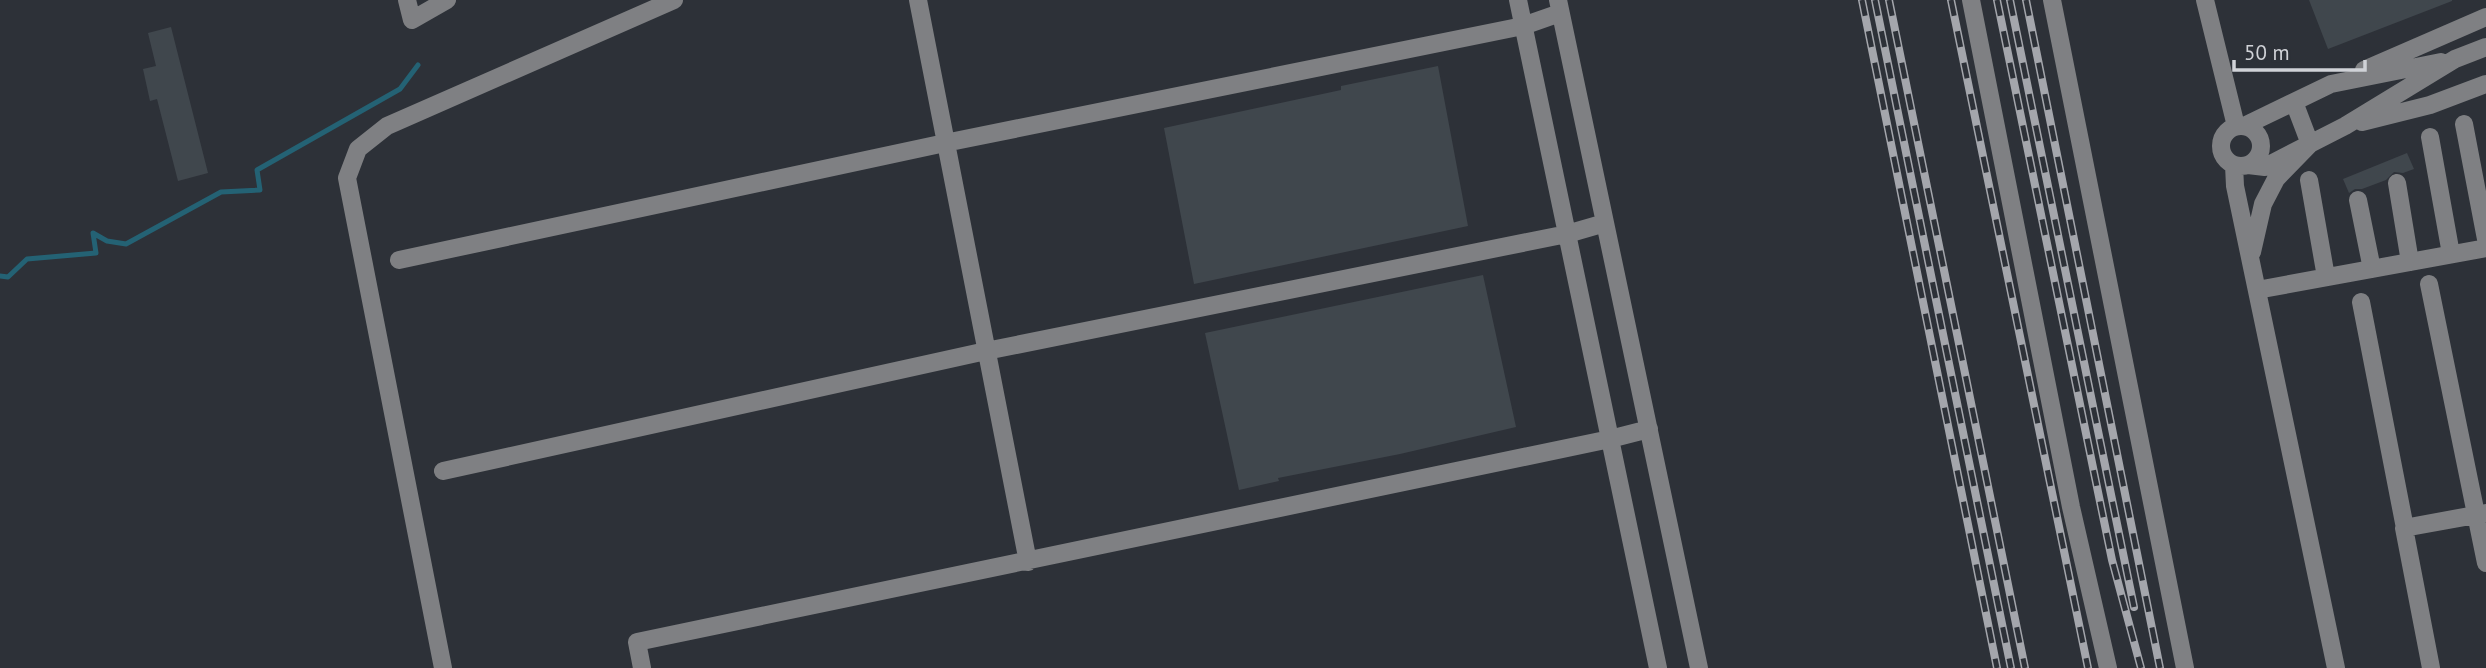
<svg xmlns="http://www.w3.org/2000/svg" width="2486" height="668" viewBox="0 0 2486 668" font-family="'PT Sans',sans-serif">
<rect width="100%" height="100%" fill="#2d3138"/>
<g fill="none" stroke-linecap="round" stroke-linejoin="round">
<path stroke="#246274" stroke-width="5" d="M0 276 8 277 27 259 96 253 93 233 107 241 126 244 221 192 260 190 257 170 400 89 418 65"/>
</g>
<path fill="#40474d" d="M2309 0H2452V1L2328 49Z
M171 27 208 173 178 181 157 99 150 101 143 69 156 66 148 33Z
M1438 66 1468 226 1194 284 1164 128 1341 90V86Z
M2407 153 2414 169 2403 173 2394 172 2386 180 2362 189H2355L2349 193 2343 179Z
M1483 275 1516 427 1400 454 1278 478 1279 481 1239 490 1205 333Z"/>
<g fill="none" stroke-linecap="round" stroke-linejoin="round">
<path stroke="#7f8083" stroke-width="18" d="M407 0 412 20 447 0
M918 0 1028 562
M1518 0 1658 668
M1558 0 1699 668
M1971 0 2071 507 2108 668
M2052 0 2185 668
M2205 0 2236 126
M2364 70 2486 17
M2362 122 2430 105 2486 84
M2464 124 2486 239
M2244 126 2331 84 2441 62
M2221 146a20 20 0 1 1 40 0a20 20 0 1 1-40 0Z
M2430 137 2451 254
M2234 165 2235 186 2336 668
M2248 165 2265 167 2345 126 2455 59 2486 47
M2309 180 2326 277
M2397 183 2410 262
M2358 200 2372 269
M2252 252 2263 204 2276 179 2310 144 2294 102
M399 260 945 143 1523 26 1560 13
M2429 284 2486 563
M2257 290 2486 248
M2361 302 2405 528
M443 471 986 351 1567 234 1605 223
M443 668 347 178 358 149 387 126 674 0
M642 668 637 642 1610 439 1649 429
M2431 668 2404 528 2486 513"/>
<defs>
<path id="rail" d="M1862 0 1997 668
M1875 0 2011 668
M1889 0 2025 668
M1951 0 2088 668
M1997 0 2112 560 2141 668
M2010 0 2134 607
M2026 0 2160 668"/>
</defs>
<use href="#rail" stroke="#a4a6ac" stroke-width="8"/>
<use href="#rail" stroke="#2d3138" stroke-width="5" stroke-dasharray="16" stroke-linecap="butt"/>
</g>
<path d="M2234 60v10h131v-10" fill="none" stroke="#d0d2d7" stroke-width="3.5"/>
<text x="2244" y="60" font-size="21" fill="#d0d2d7" stroke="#2d3138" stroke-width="5" paint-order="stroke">50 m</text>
</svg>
